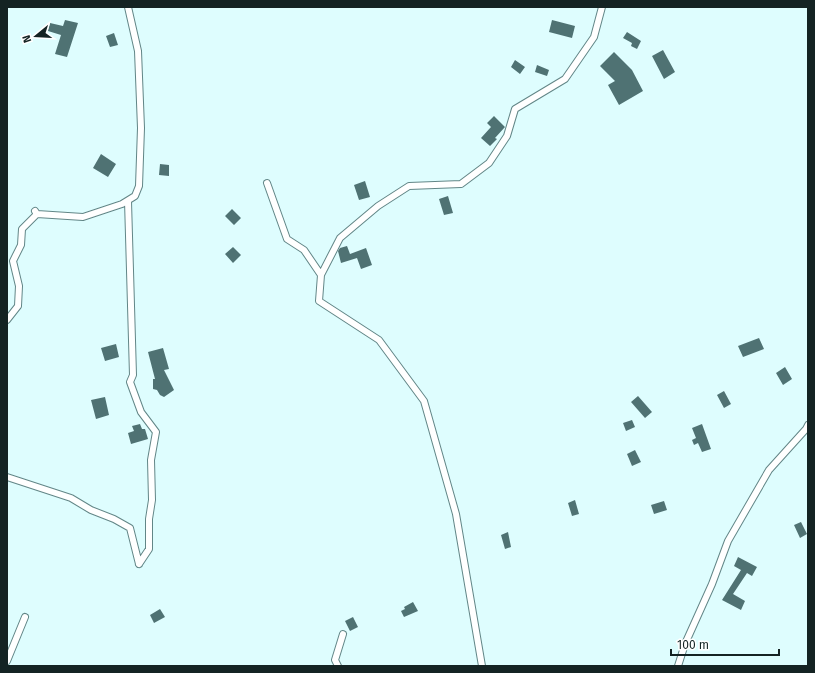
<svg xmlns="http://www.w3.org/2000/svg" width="815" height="673" viewBox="0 0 815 673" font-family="'Fira Sans',sans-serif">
<rect width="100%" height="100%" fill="#defdfe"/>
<path fill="#4f7273" d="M65 20 78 23 67 57 55 54 61 35 48 31 50 23 63 26Z
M552 20 575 26 572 38 549 32Z
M627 32 641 41 637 49 631 46 632 43 623 38Z
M114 33 118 45 110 47 106 36Z
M663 50 675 72 664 79 652 56Z
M614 52 632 70 643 91 619 105 608 85 615 81 600 66Z
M515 60 525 67 520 74 511 67Z
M537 65 549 70 547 76 535 72Z
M494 116 505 127 495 138 497 139 490 146 481 138 491 127 487 123Z
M101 154 116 164 108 177 93 168Z
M160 164 169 165V176L159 175Z
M365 181 370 197 359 200 354 185Z
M448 196 453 213 444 215 439 199Z
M232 209 241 218 234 225 225 216Z
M347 246 350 254 366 248 372 265 361 269 357 258 341 263 338 251 340 248Z
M233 247 241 255 233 263 225 254Z
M759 338 764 349 743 357 738 346Z
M116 344 119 357 105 361 101 348Z
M163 348 169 369 164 370 174 390 164 397 160 395 157 390 153 389V379H155L148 352Z
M785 367 792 379 783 385 776 373Z
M724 391 731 404 724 408 717 395Z
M638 396 652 412 645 418 631 402Z
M105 397 109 415 96 419 91 400Z
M632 420 635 427 626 431 623 423Z
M140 424 142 429H145L148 439 131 444 128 433 134 431 132 426Z
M702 424 711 449 702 452 698 443 694 445 692 440 696 438 692 428Z
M635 450 641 462 632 466 627 454Z
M575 500 579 514 572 516 568 503Z
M664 501 667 510 654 514 651 505Z
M801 522 807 534 800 538 794 525Z
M508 532 511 547 505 549 501 535Z
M738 557 757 567 752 576 747 573 733 594 745 601 741 610 722 600 741 570 734 566Z
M413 602 418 611 404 617 401 611 405 609 404 607Z
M160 609 165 617 154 623 150 615Z
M353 617 358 627 350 631 345 621Z"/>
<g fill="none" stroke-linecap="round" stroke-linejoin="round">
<defs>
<path id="minor" d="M267 183 287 239 304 250 321 275 319 301 379 340 424 401 456 514 482 666
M128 201 133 375 130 382 141 412 156 432 151 460 152 500 149 519V549L139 564
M35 211 37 214 83 217 122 204 135 196 139 186 141 128 138 51 128 7
M321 275 340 238 378 206 409 186 461 184 489 163 507 136 515 109 565 79 594 37 602 7
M7 320 18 306 19 286 13 261 21 245 22 229 37 214
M7 477 71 498 91 510 114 519 130 528 139 564
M7 661 25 617
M338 666 335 660 343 634
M678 666 685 644 712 584 728 541 769 470 806 429 808 425"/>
</defs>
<use href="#minor" stroke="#628687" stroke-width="8"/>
<use href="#minor" stroke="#fff" stroke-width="6"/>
</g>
<rect width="815" height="673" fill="none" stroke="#142323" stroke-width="16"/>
<g transform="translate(36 36) rotate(252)" stroke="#ffffff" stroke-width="3" paint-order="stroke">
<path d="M0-3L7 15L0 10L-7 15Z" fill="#142323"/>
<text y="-6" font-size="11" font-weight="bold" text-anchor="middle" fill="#142323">N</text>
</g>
<path d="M671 649v6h108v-6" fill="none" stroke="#142323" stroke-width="2"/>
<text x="677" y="649" font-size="12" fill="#142323" stroke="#ffffff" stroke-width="3" paint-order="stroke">100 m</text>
</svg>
